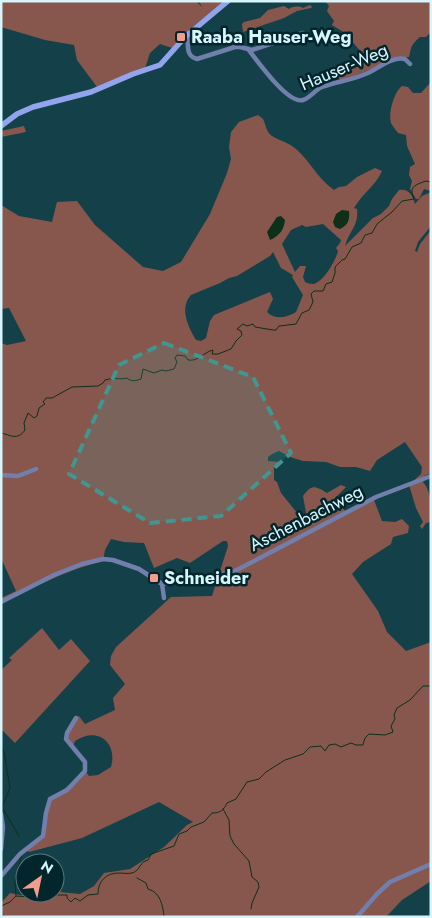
<svg xmlns="http://www.w3.org/2000/svg" width="432" height="918" viewBox="0 0 432 918" font-family="Jost,sans-serif">
<rect width="100%" height="100%" fill="#144149"/>
<path fill="#87574d" fill-rule="evenodd" d="M1 1H196L202 7 199 1H225L190 29 172 48 160 44 150 53 145 68 97 87 77 60 74 45 45 40 1 27Z
M325 1H431V32L426 37H420C410 46 412 46 409 57H402L341 81 337 76 359 66 362 53 345 33 332 25 334 21 327 11 329 6Z
M310 5 312 7 311 8 297 11 284 18 243 32 242 24 244 22 260 18 268 10 284 6 289 9C293 6 299 6 303 8Z
M431 82V191L424 189 419 199H416L410 189 412 181 409 175 410 167 415 164 407 146 406 135 398 133C396 130 393 127 391 123 388 113 394 92 402 86L408 87 413 93H421Z
M258 115 263 119C266 125 266 132 272 136 280 141 288 142 296 149 311 162 316 177 334 190L339 187 346 186 357 177 375 168 382 171C376 185 362 194 354 208L357 209C359 226 349 231 345 246L373 218 381 214 389 206 392 199 399 190C409 188 413 196 415 204L422 196 431 192V226L418 242 415 251 417 252 420 244 431 230V473L424 476 423 482C432 492 431 508 431 522L426 523 422 529 420 526 423 522 416 508 409 485 421 474 422 467 405 442 377 460 370 471 356 467H340L326 462 303 461 290 457 279 451 274 453 268 457V461L280 462 278 465 274 468V480L277 482 281 493 298 514 302 515 306 513 303 496C312 484 315 486 327 493L341 485 346 487 334 499 347 513 374 500 382 521 395 522 402 519 409 526 408 533 393 537 391 544 363 562 352 574 378 611 387 632 406 651 431 642V881L402 900 386 917H1V903L10 893 20 895 60 892 80 894 94 886 104 873 130 869 164 847 187 825 193 822 159 802 82 838 29 852 26 850 44 836 50 800 86 772 89 776 98 775 111 767C118 742 97 726 75 741L73 746 67 737 73 724 79 716 85 724 115 710 113 698 125 684 110 665 111 656 116 647 171 597 212 596 228 546 227 541H223L190 563 177 558 154 568 144 543 124 542 111 539 105 550 103 561C67 570 35 586 1 604V598L16 591 1 558V343L7 345 26 341 9 308 1 309V205L19 216 52 222 57 202 77 201 95 225 143 267 163 271 181 262 210 214 227 173 231 159 229 147 231 132 239 122ZM323 224 341 240 340 243 336 248 338 251C336 260 323 283 313 284 310 284 307 283 305 282L303 277 306 266H300L295 272 282 244 291 230 302 225 306 227ZM273 252 281 268 293 275 292 277 303 295 296 312C286 318 275 320 267 312L273 299 270 292 214 315 210 321 206 338 201 341 196 340C188 327 179 308 191 295L220 283 229 278 237 276 270 256Z
M24 126 26 132 1 137V131Z
M42 628 59 650 71 639 90 661 15 743 1 729V670L12 660 9 658Z"/>
<path fill="#0c3018" d="M342 210 349 211C350 220 348 225 340 229L335 227 333 222 336 214Z
M281 216 285 220C284 230 279 236 270 240L267 232 277 217Z"/>
<g fill="none" stroke-linecap="round" stroke-linejoin="round">
<path stroke="#0c3018" stroke-width="1" d="M1 433C11 435 17 441 25 430L24 423 28 413 34 418 37 416 39 408 45 404 43 402 46 398H52L72 387 98 386 103 383 105 380C114 377 121 380 127 378 132 382 135 381 141 379L143 369 154 373 162 370 166 371 174 369 177 362 175 358 177 355 185 356 188 360C198 362 204 352 213 350L212 354H218L231 349 236 341 242 335 241 331 237 329 243 324 247 326 253 324 255 327 273 330H276L279 326 296 324 302 313 309 310 313 302 311 294 314 291H323L326 284 332 282 335 273V267L342 260 345 259 352 247 361 243 365 235 372 233 377 224 392 212 402 201 414 199C414 197 412 195 412 192 411 185 421 183 426 181L431 182
M1 747 4 752 10 788 2 807 19 836
M223 809 229 820 230 836 234 844 249 861 252 877 258 882 259 887 252 903 251 909
M137 878 146 883 148 889C160 892 163 905 164 917
M16 896 15 881 21 857
M1 906 10 902 16 896 33 897 40 895 47 898 50 895H67V898L71 902 75 898 80 901 88 895 98 894C98 881 106 873 119 873 123 873 128 874 132 873 137 872 140 866 143 862L148 860 151 854 174 846 179 834 187 831 191 827 204 822 212 813C220 813 224 810 227 803L236 799 247 782 259 779 266 772 285 760 303 754 310 747 321 746 325 751 329 745 335 744 341 747 351 743 356 745H363L365 738 369 734 385 735 393 732 391 726 395 719 394 715 397 708 410 700 423 686H431
M1 910 2 913
M2 917 3 915"/>
<path stroke="#727fac" stroke-width="4.5" d="M187 35C189 45 185 56 197 59L235 47H240L252 50 303 33
M248 49C257 60 288 105 303 100 310 98 315 90 322 87 338 81 354 80 370 72 380 67 393 56 405 59L410 64
M1 475 18 476 36 469
M162 584 233 572 376 497 431 476
M1 602 54 575 82 564 103 559 113 560 139 569 162 584 164 598
M1 814 3 827 1 849
M1 876 20 854 43 836 46 813 50 799 67 790 85 771V762L66 739 67 733 76 718
M357 917 377 894 390 882 431 864"/>
<path stroke="#91a4ed" stroke-width="5.5" d="M1 126 17 114 33 107 91 92 133 74 160 65 185 37 228 1"/>
</g>
<path fill="#419692" fill-opacity="0.2" stroke="#419692" stroke-width="4" stroke-dasharray="10 6" stroke-linejoin="round" d="M164 343 253 377 291 453 221 516 150 523 69 474 119 365Z"/>
<g fill="#f49d8c" stroke="#02262c" stroke-width="2">
<rect x="176" y="32" width="10" height="10" rx="2.5"/>
<rect x="149" y="573" width="10" height="10" rx="2.5"/>
</g>
<g text-anchor="middle" stroke-width="5" stroke-linejoin="round" paint-order="stroke">
<g font-size="18" font-weight="bold" fill="#d7f5fc" stroke="#02262c" text-anchor="start">
<text x="191" y="43">Raaba Hauser-Weg</text>
<text x="164" y="584">Schneider</text>
</g>
<g font-size="18" fill="#d7f5fc" stroke="#02262c">
<text transform="translate(344 67) rotate(-23)" y="6">Hauser-Weg</text>
<text transform="translate(306 518) rotate(-27)" y="6">Aschenbachweg</text>
</g>
</g>
<rect width="432" height="918" fill="none" stroke="#d7f5fc" stroke-width="5"/>
<g transform="translate(40 878) rotate(33)"><circle r="24" fill="#02262c" stroke="#57797f"/>
<path d="M0-4L9 19L0 12L-9 19Z" fill="#f49d8c"/>
<text y="-8" font-size="14" font-weight="bold" text-anchor="middle" fill="#d7f5fc">N</text>
</g>
</svg>
